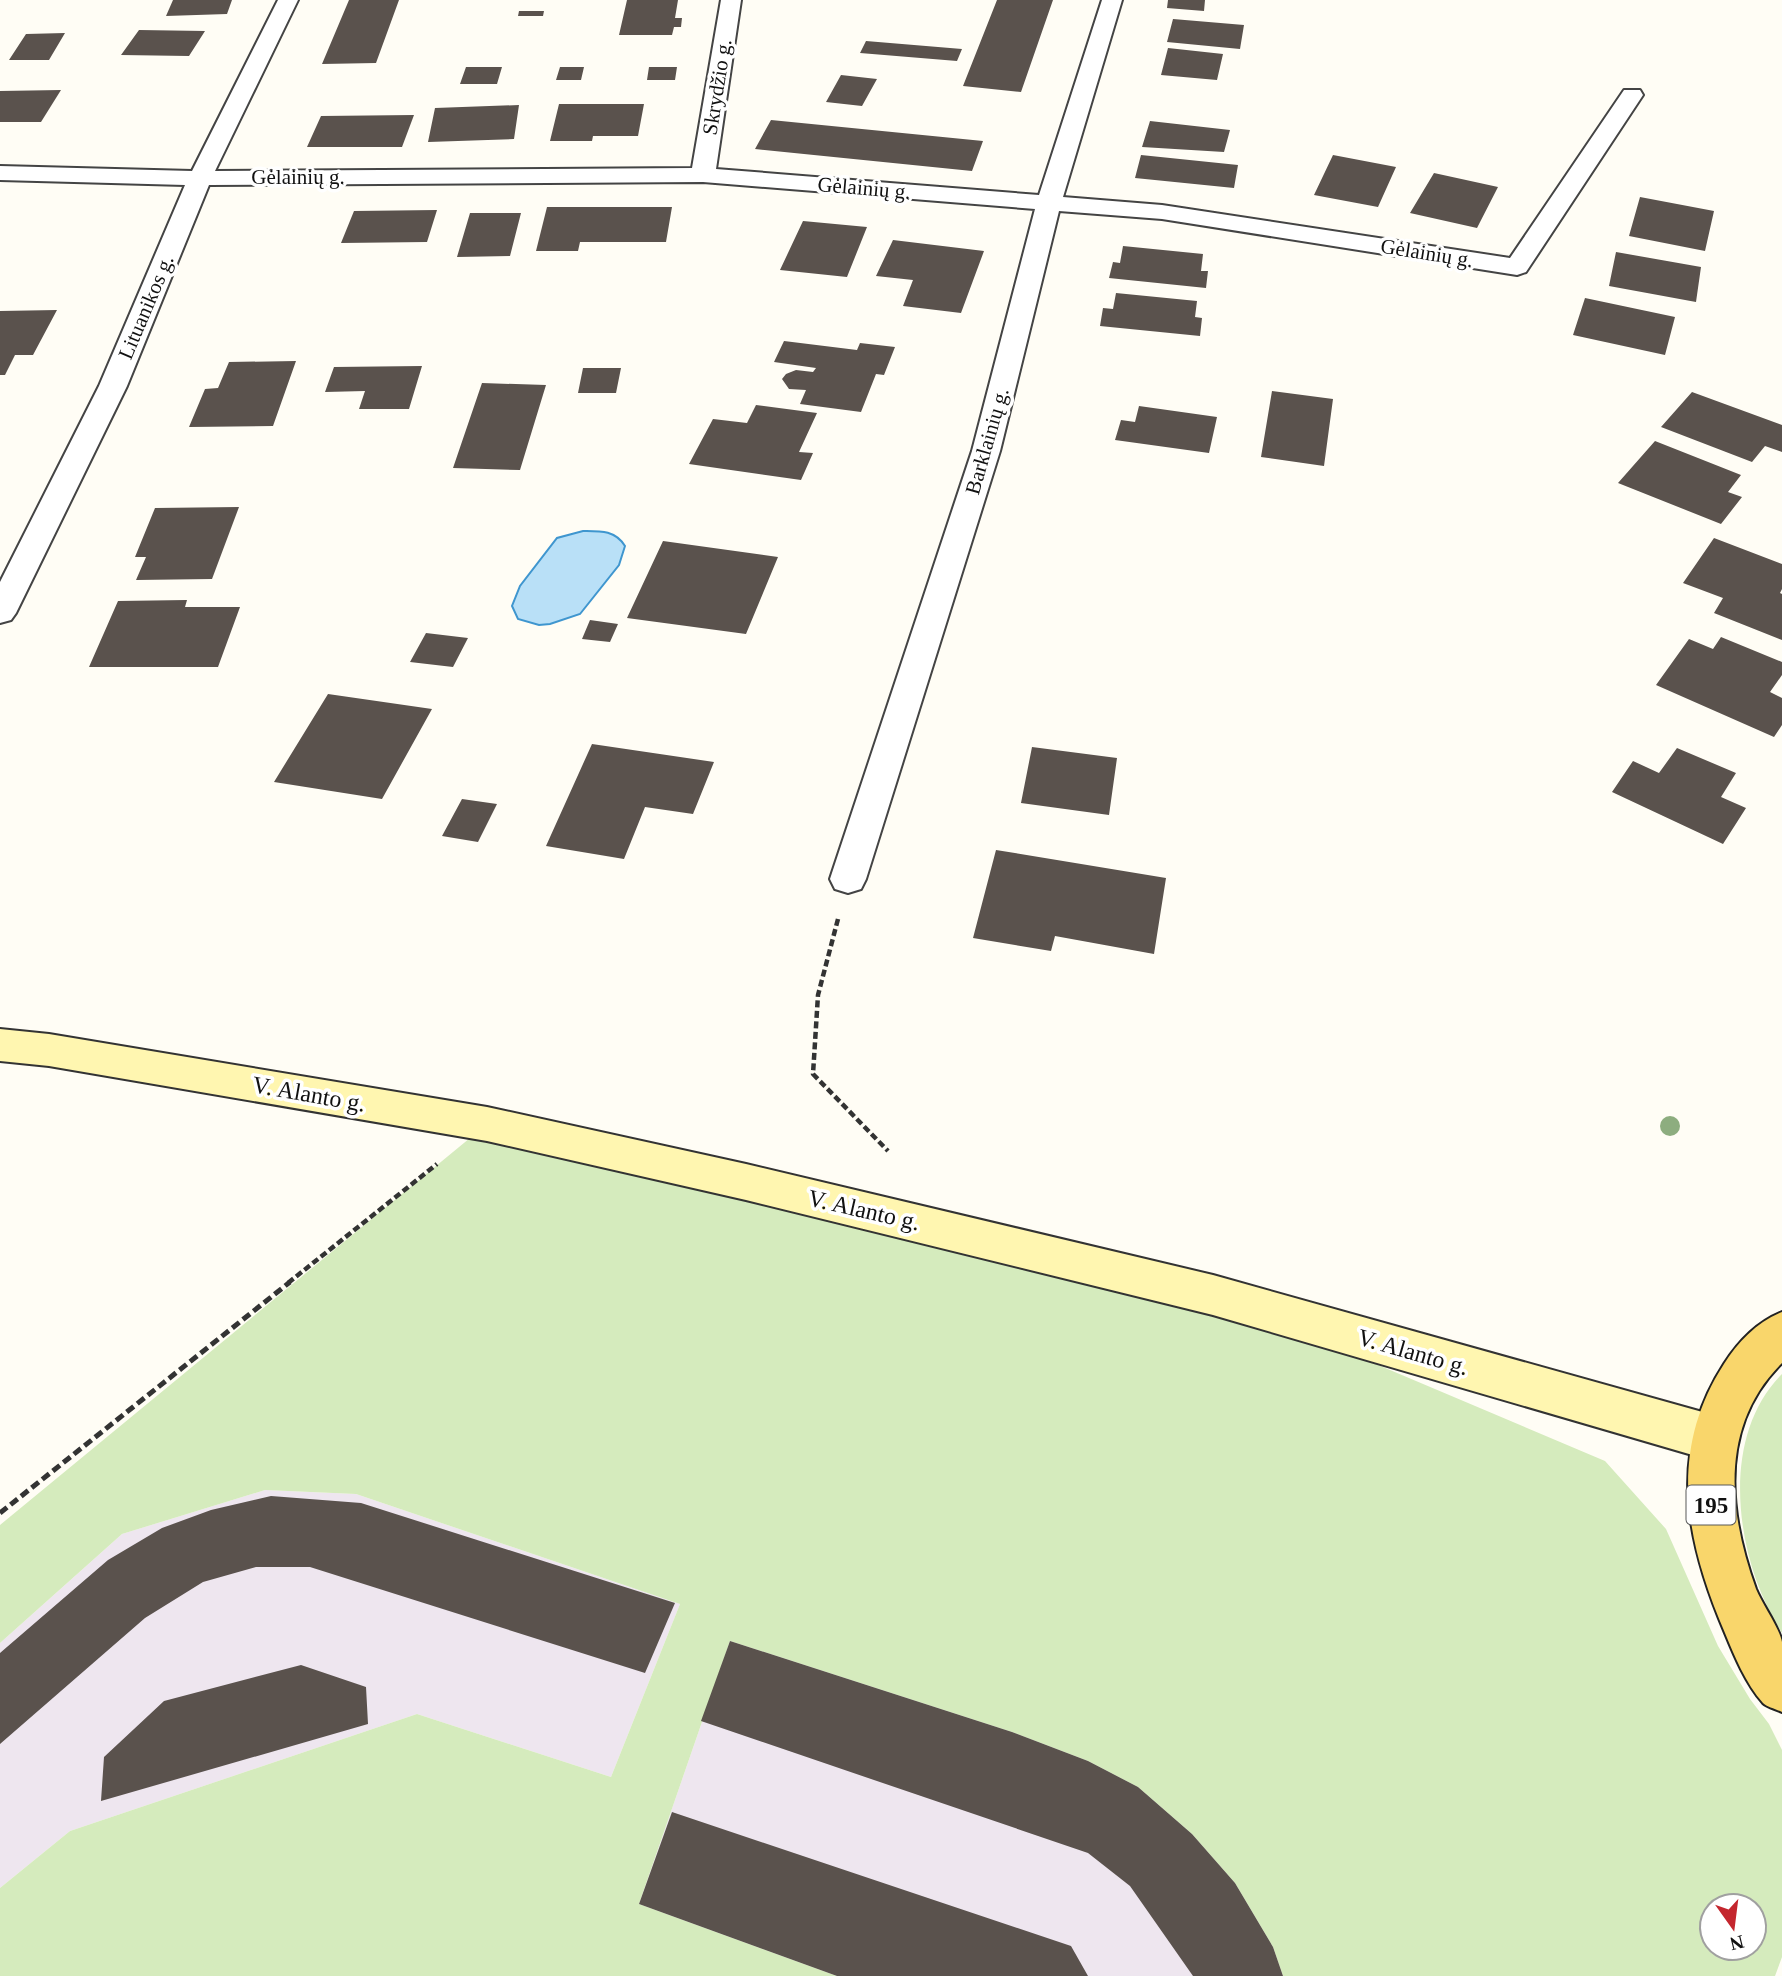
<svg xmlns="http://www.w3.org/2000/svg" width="1782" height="1976" viewBox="0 0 1782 1976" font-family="Georgia,serif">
<rect width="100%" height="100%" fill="#fffdf5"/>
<path fill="#eee6ef" d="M265 1490 356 1494 680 1604 611 1777 417 1714 70 1831 0 1888V1643L122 1534Z
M730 1641 1012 1732 1088 1761 1138 1787 1192 1834 1235 1883 1273 1947 1283 1976H837L639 1904Z"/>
<path fill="#d5ebbd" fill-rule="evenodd" d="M487 1124 1213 1295 1605 1461 1666 1529 1718 1646 1750 1699 1769 1724 1782 1750V1957L1775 1976H1283L1273 1947 1235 1883 1192 1834 1138 1787 1088 1761 1012 1732 730 1641 639 1904 837 1976H0V1888L70 1831 417 1714 611 1777 680 1604 356 1494 265 1490 122 1534 0 1643V1525ZM1712 1906H1754V1948H1712Z
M1782 1374V1633C1736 1562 1717 1439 1782 1374Z"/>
<path fill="#b9e0f7" stroke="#3f96cf" stroke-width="2" d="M583 531C600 531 615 530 625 546L619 565 580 614 550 624 539 625 518 619 512 606 520 586 557 538Z"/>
<path fill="#5a524d" d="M173 0H232L227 14 166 16Z
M349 0H399L376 63 322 64Z
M627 0H678L675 18H682L681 27H674L672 35H619Z
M997 0H1053L1021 92 963 86Z
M1168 0H1205L1204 11 1167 8Z
M519 11H544L543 16H518Z
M1173 19 1244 25 1240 49 1167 42Z
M139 30 205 31 189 56 121 55Z
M65 33 49 60H9L26 34Z
M866 41 962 49 957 61 860 53Z
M1168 48 1223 54 1217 80 1161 75Z
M466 67H502L497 84H460Z
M560 67H584L581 80H556Z
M649 67H677L675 80H647Z
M841 75 877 79 862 106 826 102Z
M61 90 41 122H0V91Z
M559 104H644L638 136H593L592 141H550Z
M519 105 514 139 428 142 435 108Z
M414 115 402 147H307L321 116Z
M771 120 983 141 972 171 755 149Z
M1150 121 1230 130 1224 152 1142 147Z
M1141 155 1238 165 1234 188 1135 178Z
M1333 155 1396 167 1378 207 1314 195Z
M1434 173 1498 187 1477 228 1410 213Z
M1640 197 1714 211 1705 251 1629 236Z
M547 207H672L666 242H580L578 251H536Z
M437 210 427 242 341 243 354 211Z
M470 213H521L510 256 457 257Z
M803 221 867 227 847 277 780 270Z
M893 240 984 251 961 313 903 306 913 280 876 276Z
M1123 246 1203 254 1201 271H1208L1206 288 1109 278 1113 262 1120 263Z
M1616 252 1701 267 1696 302 1609 286Z
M1116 293 1197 301 1195 317 1202 318 1200 336 1100 326 1103 308 1113 309Z
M1585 298 1675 317 1665 355 1573 335Z
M57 310 33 355H15L5 375H0V311Z
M784 341 857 350 860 343 895 347 884 375 876 374 861 412 800 404 806 390 789 389 782 379 786 374 796 370 813 372 816 368 774 362Z
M296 361 273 426 189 427 205 389 218 388 229 362Z
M422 366 409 409H359L365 391 325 392 334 367Z
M583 368H621L616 393H578Z
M482 383 546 385 520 470 453 468Z
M1272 391 1333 399 1324 466 1261 457Z
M1692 392 1782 425V452L1765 446 1752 462 1661 427Z
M756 405 817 413 799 452 813 453 801 480 689 464 713 419 747 423Z
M1139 406 1217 417 1209 453 1115 440 1121 420 1135 422Z
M1655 441 1741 475 1728 492 1742 497 1721 524 1618 483Z
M239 507 212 579 136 580 146 557H135L155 508Z
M1714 538 1782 564V589L1780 593 1782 594V640L1714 613 1723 598 1683 583Z
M663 541 778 557 746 634 627 618Z
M187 600 185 607H240L218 667H89L118 601Z
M590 620 618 624 610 642 582 639Z
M426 633 468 638 453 667 410 662Z
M1721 637 1782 662V675L1770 692 1782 698V725L1774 737 1656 685 1689 639 1713 649Z
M328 694 432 709 382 799 274 782Z
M592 744 714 762 693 814 645 807 624 859 546 846Z
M1032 747 1117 758 1109 815 1021 803Z
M1677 748 1736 773 1721 797 1746 808 1723 844 1612 792 1633 761 1659 773Z
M462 799 497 804 478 842 442 836Z
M996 850 1166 878 1154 954 1055 936 1051 951 973 938Z
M271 1496 361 1503 675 1603 645 1673 310 1567H256L203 1582 145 1618 0 1744V1653L108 1560 162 1528 211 1510Z
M730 1641 1012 1732 1088 1761 1138 1787 1192 1834 1235 1883 1273 1947 1283 1976H1193L1130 1886 1088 1853 701 1721Z
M301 1665 366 1687 368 1724 101 1801 104 1757 164 1701Z
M672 1812 1071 1946 1088 1976H837L639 1904Z"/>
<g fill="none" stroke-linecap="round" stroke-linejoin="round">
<defs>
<path id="street" d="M278 0H298L215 171 692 168 721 0H741L716 169 1039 195 1102 0H1122L1063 197 1162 205 1510 258 1624 90H1640L1643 95 1526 272 1517 275 1162 219 1059 211 1000 451 866 879 861 889 848 893 835 889 830 879 972 451 1035 209 703 182 209 185 127 386 16 613 11 620 0 623V582L99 386 185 185 0 180V166L192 171Z"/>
<path id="secondary" d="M0 1029 49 1034 487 1107 746 1164 1213 1275 1713 1415 1730 1422 1736 1438 1730 1454 1713 1461 1213 1315 746 1200 487 1141 49 1066 0 1061Z"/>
<path id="primary" d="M1782 1312V1363C1719 1425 1728 1512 1756 1589 1762 1604 1780 1629 1782 1642 1782 1663 1782 1690 1782 1712 1776 1709 1767 1707 1763 1703 1746 1684 1734 1655 1725 1633 1686 1542 1667 1452 1724 1364 1738 1342 1757 1322 1782 1312Z"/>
</defs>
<use href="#street" stroke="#444" stroke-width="4"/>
<use href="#secondary" stroke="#333" stroke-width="4"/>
<use href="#primary" stroke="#222" stroke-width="4"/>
<path stroke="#333" stroke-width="4.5" stroke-dasharray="7 3.5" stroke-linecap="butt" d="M838 919 818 995 813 1074 888 1151
M288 1283 437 1164"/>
<path stroke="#333" stroke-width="5" stroke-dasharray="9 4.5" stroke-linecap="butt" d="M0 1513 290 1282"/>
<use href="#street" fill="#fff" fill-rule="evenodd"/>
<use href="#secondary" fill="#fff6b0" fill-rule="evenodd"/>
<use href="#primary" fill="#f9d66b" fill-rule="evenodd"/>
</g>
<circle fill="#8dad7f" cx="1670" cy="1126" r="10"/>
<g text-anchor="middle" stroke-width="7" stroke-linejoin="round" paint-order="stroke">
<g font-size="21" fill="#111" stroke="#fff">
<text transform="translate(717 87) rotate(-81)" y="7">Skrydžio g.</text>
<text x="298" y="184">Gėlainių g.</text>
<text transform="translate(864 188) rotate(5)" y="7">Gėlainių g.</text>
<text transform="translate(1427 253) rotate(9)" y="7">Gėlainių g.</text>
<text transform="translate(146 307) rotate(-67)" y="7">Lituanikos g.</text>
<text transform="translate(987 441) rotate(-74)" y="7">Barklainių g.</text>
</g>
<rect fill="#fff" stroke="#585858" stroke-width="2" x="1686.5" y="1485.5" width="49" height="39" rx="5"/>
<g font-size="23" font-weight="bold" fill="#111">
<text x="1711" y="1513">195</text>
</g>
<g font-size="24" fill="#111" stroke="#fff">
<text transform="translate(309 1094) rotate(10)" y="8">V. Alanto g.</text>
<text transform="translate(864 1210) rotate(13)" y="8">V. Alanto g.</text>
<text transform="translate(1413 1352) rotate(16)" y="8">V. Alanto g.</text>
</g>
</g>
<g transform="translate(1733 1927) rotate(166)"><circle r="33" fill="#ffffff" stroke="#a0a0a0" stroke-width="2"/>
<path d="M0-5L12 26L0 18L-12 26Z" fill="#c4262e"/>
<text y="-10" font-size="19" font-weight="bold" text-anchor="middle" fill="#111111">N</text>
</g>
</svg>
